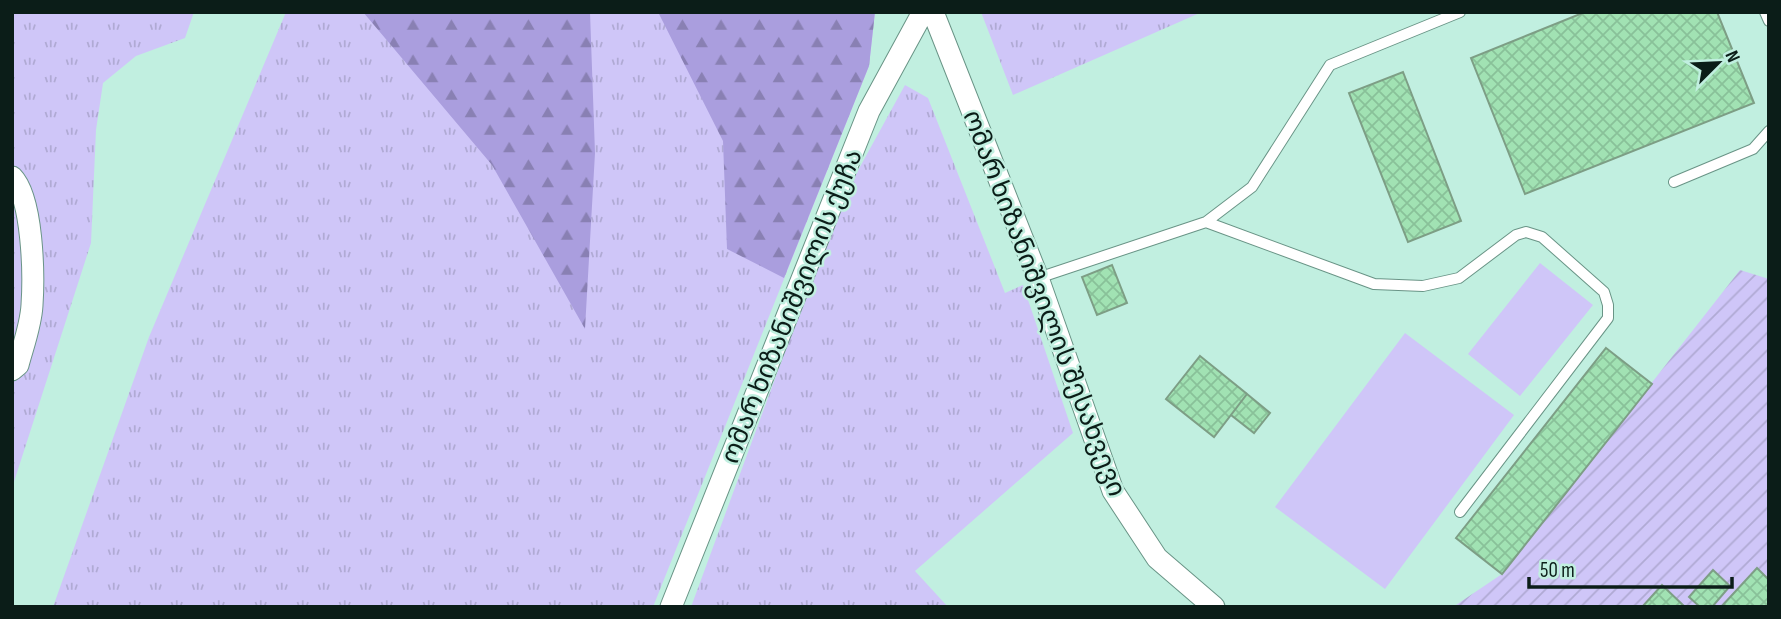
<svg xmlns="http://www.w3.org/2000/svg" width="1781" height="619" viewBox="0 0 1781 619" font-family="'Sofia Sans Condensed','Noto Sans Georgian',sans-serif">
<defs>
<pattern id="grass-tufts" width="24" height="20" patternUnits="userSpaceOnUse" patternTransform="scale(1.75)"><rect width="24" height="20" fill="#cfc6f8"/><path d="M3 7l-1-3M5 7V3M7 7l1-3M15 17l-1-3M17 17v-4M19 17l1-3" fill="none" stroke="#b0aad4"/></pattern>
<pattern id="forest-firs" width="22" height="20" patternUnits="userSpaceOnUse" patternTransform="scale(1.75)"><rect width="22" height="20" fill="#aa9ede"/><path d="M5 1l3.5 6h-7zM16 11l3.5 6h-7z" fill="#8980b3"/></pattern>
<pattern id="garden-furrows" width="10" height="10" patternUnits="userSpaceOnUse" patternTransform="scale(1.75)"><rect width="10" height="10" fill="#cfc6f8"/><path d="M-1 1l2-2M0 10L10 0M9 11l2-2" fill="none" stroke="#b0aad4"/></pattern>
<pattern id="building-cross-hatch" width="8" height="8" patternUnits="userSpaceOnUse" patternTransform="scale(1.75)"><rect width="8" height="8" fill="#a1e2b3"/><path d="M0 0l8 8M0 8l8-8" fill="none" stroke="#89c199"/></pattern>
</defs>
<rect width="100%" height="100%" fill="#c1efe0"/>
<path fill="url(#grass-tufts)" d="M12 12H194L185 38 136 56 103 83 96 130 91 243 12 488Z
M286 12H875L869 66 653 607H53L149 337Z
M981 12H1202L1013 95Z
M905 85 928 98 1005 293 1023 285 1073 433 915 571 948 607H691L839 205Z"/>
<path fill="url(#forest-firs)" d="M363 12H590L595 153 585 329 492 165Z
M658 12H875L869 66 784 278 727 249 723 141Z"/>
<path fill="url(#garden-furrows)" d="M1740 270 1769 279V607H1453L1502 574Z"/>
<path fill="#cfc6f8" d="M1540 263 1593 305 1520 396 1468 354Z
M1405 333 1514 415 1385 589 1275 507Z"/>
<path fill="url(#building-cross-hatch)" stroke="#7d9e85" stroke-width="2" d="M1585 12H1717L1754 103 1525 194 1471 58Z
M1403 72 1461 221 1408 242 1349 93Z
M1112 265 1127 303 1097 315 1082 277Z
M1606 348 1652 384 1502 574 1456 538Z
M1200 356 1247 394 1214 437 1166 399Z
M1247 394 1270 413 1254 433 1231 415Z
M1757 568 1769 580V607H1721Z
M1713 570 1730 586 1712 607H1700L1689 597Z
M1662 585 1685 607H1642Z"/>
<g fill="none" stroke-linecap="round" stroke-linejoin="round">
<defs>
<path id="service" d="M1765 12 1769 21
M1674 182 1753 149 1769 131
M1206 222 1374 284 1423 286 1459 278 1516 235 1526 232 1542 237 1604 292 1608 305V318L1460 512
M1038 278 1206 222 1252 187 1330 65 1460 12"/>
<path id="minor" d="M933 12 1038 278 1113 491 1157 558 1214 607
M12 177C33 198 34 275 32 305 31 325 23 346 18 365L12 370
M671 607 869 111 923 12"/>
</defs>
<use href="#service" stroke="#699486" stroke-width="12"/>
<use href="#minor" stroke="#699486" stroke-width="23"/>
<use href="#service" stroke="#fff" stroke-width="10"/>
<use href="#minor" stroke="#fff" stroke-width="21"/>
</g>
<g text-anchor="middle" stroke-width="5" stroke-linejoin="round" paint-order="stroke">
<g font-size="26" fill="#0b1d18" stroke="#c1efe0">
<text transform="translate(1045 303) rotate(69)" y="9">ომარ ხიზანიშვილის შესახვევი</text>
<text transform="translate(791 306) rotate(-68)" y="9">ომარ ხიზანიშვილის ქუჩა</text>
</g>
</g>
<rect width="1781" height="619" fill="none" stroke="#0b1d18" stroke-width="28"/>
<g transform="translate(1718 63) rotate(66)" stroke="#c1efe0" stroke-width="5" paint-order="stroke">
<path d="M0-5L12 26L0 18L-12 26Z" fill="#0b1d18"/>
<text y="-10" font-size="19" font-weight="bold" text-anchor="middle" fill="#0b1d18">N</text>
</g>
<path d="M1529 577v10h203v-10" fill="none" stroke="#0b1d18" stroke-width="3.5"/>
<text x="1540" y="577" font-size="21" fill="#0b1d18" stroke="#c1efe0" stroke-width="5" paint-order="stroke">50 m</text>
</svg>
